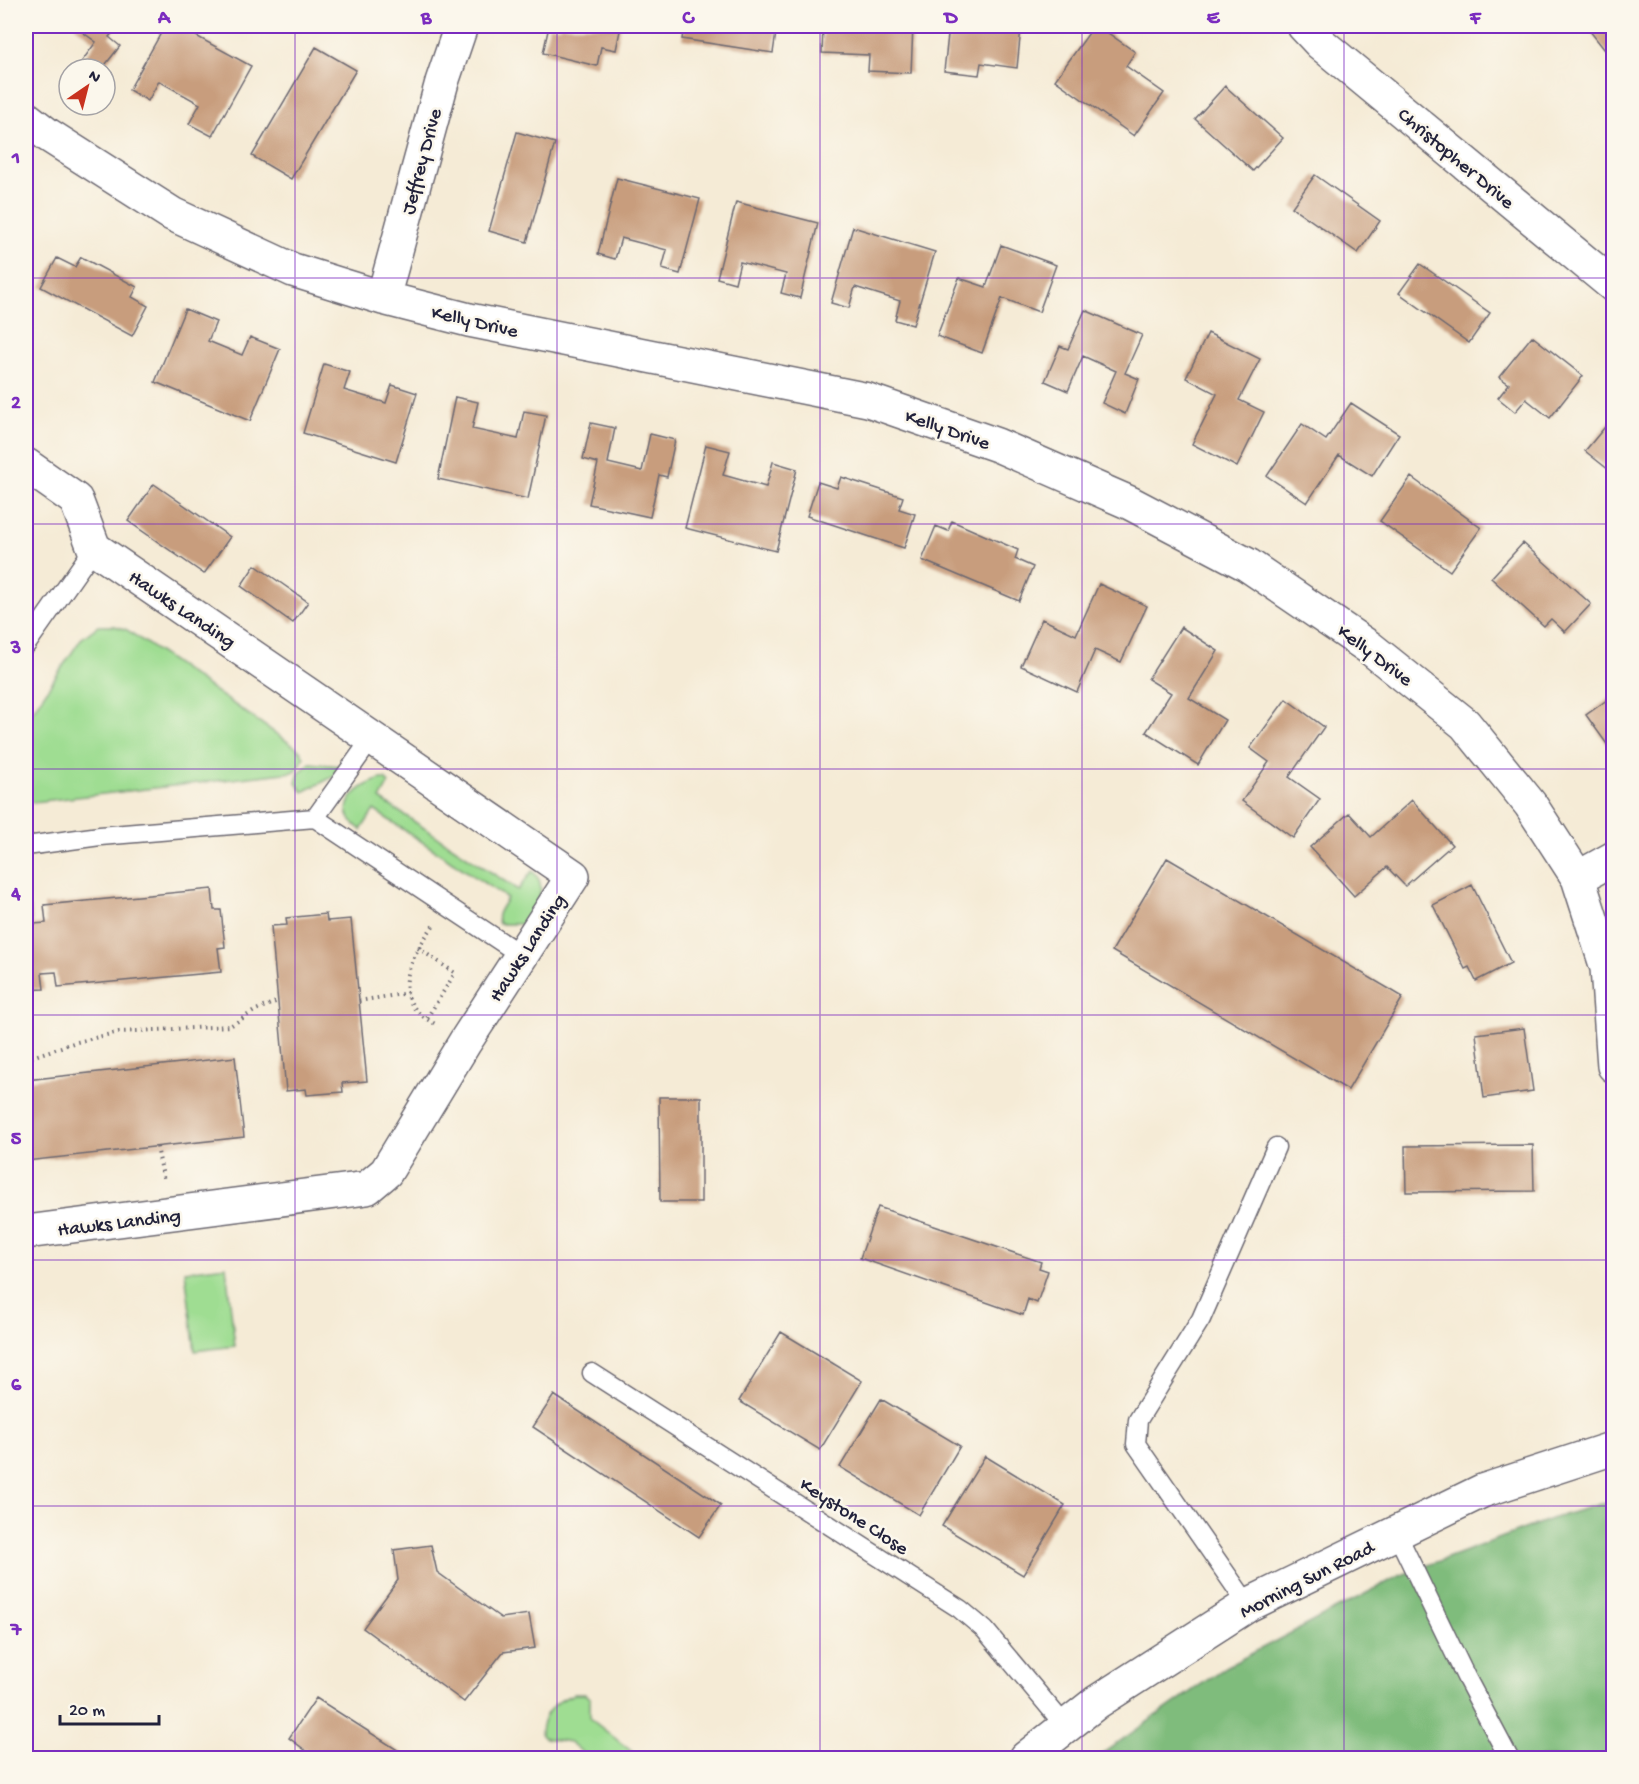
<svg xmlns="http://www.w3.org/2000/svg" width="1639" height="1784" viewBox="0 0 1639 1784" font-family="'Gochi Hand',sans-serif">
<rect width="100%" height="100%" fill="#fbf7ec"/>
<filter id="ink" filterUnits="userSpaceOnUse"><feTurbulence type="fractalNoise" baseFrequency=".0167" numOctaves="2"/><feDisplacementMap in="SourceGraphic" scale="12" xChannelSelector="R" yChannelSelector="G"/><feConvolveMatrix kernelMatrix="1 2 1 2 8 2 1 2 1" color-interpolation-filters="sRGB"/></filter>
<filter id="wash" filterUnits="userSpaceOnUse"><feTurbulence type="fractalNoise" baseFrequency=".008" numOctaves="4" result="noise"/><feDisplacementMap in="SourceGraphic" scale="24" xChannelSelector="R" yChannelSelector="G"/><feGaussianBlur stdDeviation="1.35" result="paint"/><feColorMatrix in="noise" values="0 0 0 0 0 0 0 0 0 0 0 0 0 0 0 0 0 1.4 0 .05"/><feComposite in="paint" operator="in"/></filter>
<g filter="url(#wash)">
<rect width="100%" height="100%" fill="#f5ebd6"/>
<path fill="#9fdd92" stroke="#608066" stroke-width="1.5" d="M98 626H115L127 630 301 751 304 758 296 770 293 772 26 803V721L81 639Z
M310 763 341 766 333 777 303 792 296 783 299 773Z
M381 779H385L389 783 380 799 518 890 532 871C551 887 534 907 524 924H499C494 914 503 907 507 898L374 810 361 830C331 808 356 787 381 779Z
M226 1266 235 1346 195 1351 185 1271Z
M574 1694H585L590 1699V1717L592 1720 640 1758H589L570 1742 544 1738 541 1735C541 1713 554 1702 574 1694Z"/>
<path fill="#7fbc7c" stroke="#506f5c" stroke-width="1.5" d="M1613 1500V1758H1096L1226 1667 1399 1576 1551 1519Z"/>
<g id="blocks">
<path fill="#c89d7d" d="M74 26H118L109 37 120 46 102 69H93L82 61 96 42Z
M165 26H178L251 66 212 136 189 124 200 104 159 81 148 101 129 90Z
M549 26 560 28 561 26H621L616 50 601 47 597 66 543 53Z
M684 26H777L773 53 682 39Z
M823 26H913L911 73 868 71 869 55 822 53Z
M949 26H1032L1031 30 1021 28 1017 68 981 63 979 75 944 71Z
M1094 26H1098L1135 52 1126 66 1164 93 1134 136 1055 80Z
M1586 26H1614V49L1608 54Z
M316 47 356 70 291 179 252 156Z
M1225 86 1283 138 1253 171 1195 119Z
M517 132 555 143 527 242 489 231Z
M1315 175 1380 221 1358 253 1292 207Z
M617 178 700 199 680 274 662 269 667 250 621 238 615 259 598 254Z
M736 202 818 223 800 298 781 293 786 274 740 262 735 283 717 278Z
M853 227 935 252 913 325 895 320 900 301 855 287 849 308 831 303Z
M1001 245 1056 265 1039 312 1002 298 982 353 937 336 959 278 986 287Z
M81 257 137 287 132 297 148 306 132 336 41 287 57 258 75 267Z
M1420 264 1490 313 1469 343 1399 293Z
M185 309 216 322 208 341 242 355 250 337 280 349 250 421 155 382Z
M1085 310 1142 335 1125 373 1139 379 1125 414 1102 403 1116 371 1083 356 1068 391 1045 381 1060 346 1068 349Z
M1208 333 1260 359 1239 400 1264 412 1237 467 1192 444 1217 394 1186 378Z
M1532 336 1583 376 1550 418 1526 399 1515 412 1498 398 1509 384 1499 377Z
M324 364 350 372 344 390 386 403 392 385 417 393 396 462 303 433Z
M455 397 478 402 472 429 518 439 524 411 546 415 528 499 438 479Z
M1351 403 1399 434 1372 476 1339 455 1307 503 1267 476 1302 424 1326 440Z
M1614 416V474L1585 451Z
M591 423 615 428 608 463 642 471 650 434 675 440 667 477 659 475 650 517 589 504 598 463 583 459Z
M706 445 730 451 723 475 766 487 773 462 797 469 776 551 685 528Z
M841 477 903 497 899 509 915 514 904 548 807 516 818 482 837 488Z
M1411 477 1481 528 1450 571 1380 521Z
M154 484 230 537 204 574 128 521Z
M952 521 1018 550 1015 559 1033 567 1019 601 922 560 936 526 948 531Z
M1523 543 1591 604 1565 632 1551 619 1544 626 1491 578Z
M255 565 308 602 293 623 241 586Z
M1099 584 1147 606 1121 662 1095 650 1077 692 1021 666 1042 619 1076 635Z
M1181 627 1218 651 1189 698 1225 720 1198 765 1146 732 1171 693 1148 679Z
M1614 695V744L1609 747 1586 715Z
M1286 699 1324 727 1289 777 1320 799 1293 838 1242 801 1269 762 1250 748Z
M1412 800 1452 845 1405 886 1387 867 1354 896 1310 847 1349 813 1371 837Z
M1167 858 1403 997 1348 1090 1112 951Z
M1472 885 1511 963 1476 981 1469 967 1465 969 1433 905Z
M212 889 214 910H221L225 947 218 948 221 972 58 987 56 972 42 973 44 989 26 990V907H31L33 924 46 923 44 905Z
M326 914 327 921 351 919 367 1081 342 1083 343 1092 307 1095 306 1089 286 1091 271 926 287 925 286 918Z
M1524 1028 1533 1091 1484 1098 1476 1034Z
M235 1057 244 1137 26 1161V1080Z
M659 1097H701V1202H660Z
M1533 1145 1534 1191 1406 1192 1405 1146Z
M878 1207 1041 1262 1039 1268 1048 1271 1037 1303 1028 1299 1023 1315 860 1258Z
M781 1332 862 1381 820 1450 739 1401Z
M554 1395 721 1505 699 1537 533 1427Z
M881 1399 960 1446 919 1515 840 1467Z
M985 1456 1065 1505 1023 1575 942 1526Z
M431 1545 437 1572 501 1618 529 1614 535 1648 503 1652 464 1702 363 1628 398 1580 394 1550Z
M316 1698 410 1758H316L289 1738Z"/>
</g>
</g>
<g filter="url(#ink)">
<use href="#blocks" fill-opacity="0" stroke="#6c6871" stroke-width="1.5"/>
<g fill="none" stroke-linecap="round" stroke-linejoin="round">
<defs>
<path id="service" d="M26 645 94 548
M315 818 521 955
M26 846 100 836 315 818 372 738
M592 1373 960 1609 985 1630 1066 1727
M1396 1532 1466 1677 1509 1758
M1248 1605 1136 1444 1138 1420 1201 1319 1276 1147"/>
<path id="minor" d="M1304 26 1320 43 1614 286
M26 118 48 135 172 214 293 270 383 298 469 320 868 400 997 445 1130 503 1248 565 1370 648 1465 724 1530 804 1578 878 1607 968 1614 1066
M383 298 442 82 461 26
M26 465 76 500 94 548 573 876 465 1042 386 1172 367 1188 26 1232
M1578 878 1614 858"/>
<path id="secondary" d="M1026 1758 1097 1702 1248 1605 1482 1491 1614 1448"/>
</defs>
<use href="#service" stroke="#6c6871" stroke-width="21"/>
<use href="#minor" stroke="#6c6871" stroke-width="36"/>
<use href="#secondary" stroke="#6c6871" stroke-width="36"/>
<path stroke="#6c6871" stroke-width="4" stroke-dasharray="1.5 4.5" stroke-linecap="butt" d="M433 926C416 951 390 988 421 1015 426 1019 432 1022 437 1025
M418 948 455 973 427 1018
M359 1001 408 993
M26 1059 73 1043 119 1032 230 1026 256 1010 278 1001
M157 1147 164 1181"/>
<use href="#service" stroke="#fff" stroke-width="18"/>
<use href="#minor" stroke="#fff" stroke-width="33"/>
<use href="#secondary" stroke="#fff" stroke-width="33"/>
</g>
</g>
<path fill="none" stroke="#7b2cbf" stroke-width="1.5" stroke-opacity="0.55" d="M295 26V1758M557 26V1758M820 26V1758M1082 26V1758M1344 26V1758M26 278H1614M26 524H1614M26 769H1614M26 1015H1614M26 1260H1614M26 1506H1614"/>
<g text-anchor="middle" stroke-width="5" stroke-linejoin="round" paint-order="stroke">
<g font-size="20" fill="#22223b" stroke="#fbf7ec">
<text transform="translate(1457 157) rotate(40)" y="7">Christopher Drive</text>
<text transform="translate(420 161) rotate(-75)" y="7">Jeffrey Drive</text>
<text transform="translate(475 320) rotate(13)" y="7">Kelly Drive</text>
<text transform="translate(948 428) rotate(19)" y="7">Kelly Drive</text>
<text transform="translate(183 608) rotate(34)" y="7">Hawks Landing</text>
<text transform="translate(1376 654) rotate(37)" y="7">Kelly Drive</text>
<text transform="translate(526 947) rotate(-57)" y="7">Hawks Landing</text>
<text transform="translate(119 1221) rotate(-7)" y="7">Hawks Landing</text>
<text transform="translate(855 1515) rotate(33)" y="7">Keystone Close</text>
<text transform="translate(1306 1578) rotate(-27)" y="7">Morning Sun Road</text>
</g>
</g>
<rect width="1639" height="1784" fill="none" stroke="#fbf7ec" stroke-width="66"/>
<g transform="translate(87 87) rotate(35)"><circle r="28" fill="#fbf7ec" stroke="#a4a2a5" stroke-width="1.5"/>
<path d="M0-4.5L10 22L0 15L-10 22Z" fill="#c8321e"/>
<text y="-9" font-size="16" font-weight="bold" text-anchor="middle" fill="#22223b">N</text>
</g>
<path d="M60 1715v9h99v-9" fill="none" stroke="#22223b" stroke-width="3"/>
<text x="69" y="1715" font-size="18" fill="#22223b" stroke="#fbf7ec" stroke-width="4.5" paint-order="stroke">20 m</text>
<rect x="33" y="33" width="1573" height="1718" fill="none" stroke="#7b2cbf" stroke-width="2"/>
<g font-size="20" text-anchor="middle" font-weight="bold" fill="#7b2cbf">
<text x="164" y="23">A</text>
<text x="426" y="23">B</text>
<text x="688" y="23">C</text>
<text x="951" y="23">D</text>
<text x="1213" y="23">E</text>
<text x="1475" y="23">F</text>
<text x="16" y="163">1</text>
<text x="16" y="408">2</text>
<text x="16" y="653">3</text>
<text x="16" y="899">4</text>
<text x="16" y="1144">5</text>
<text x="16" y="1390">6</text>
<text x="16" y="1635">7</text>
</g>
</svg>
